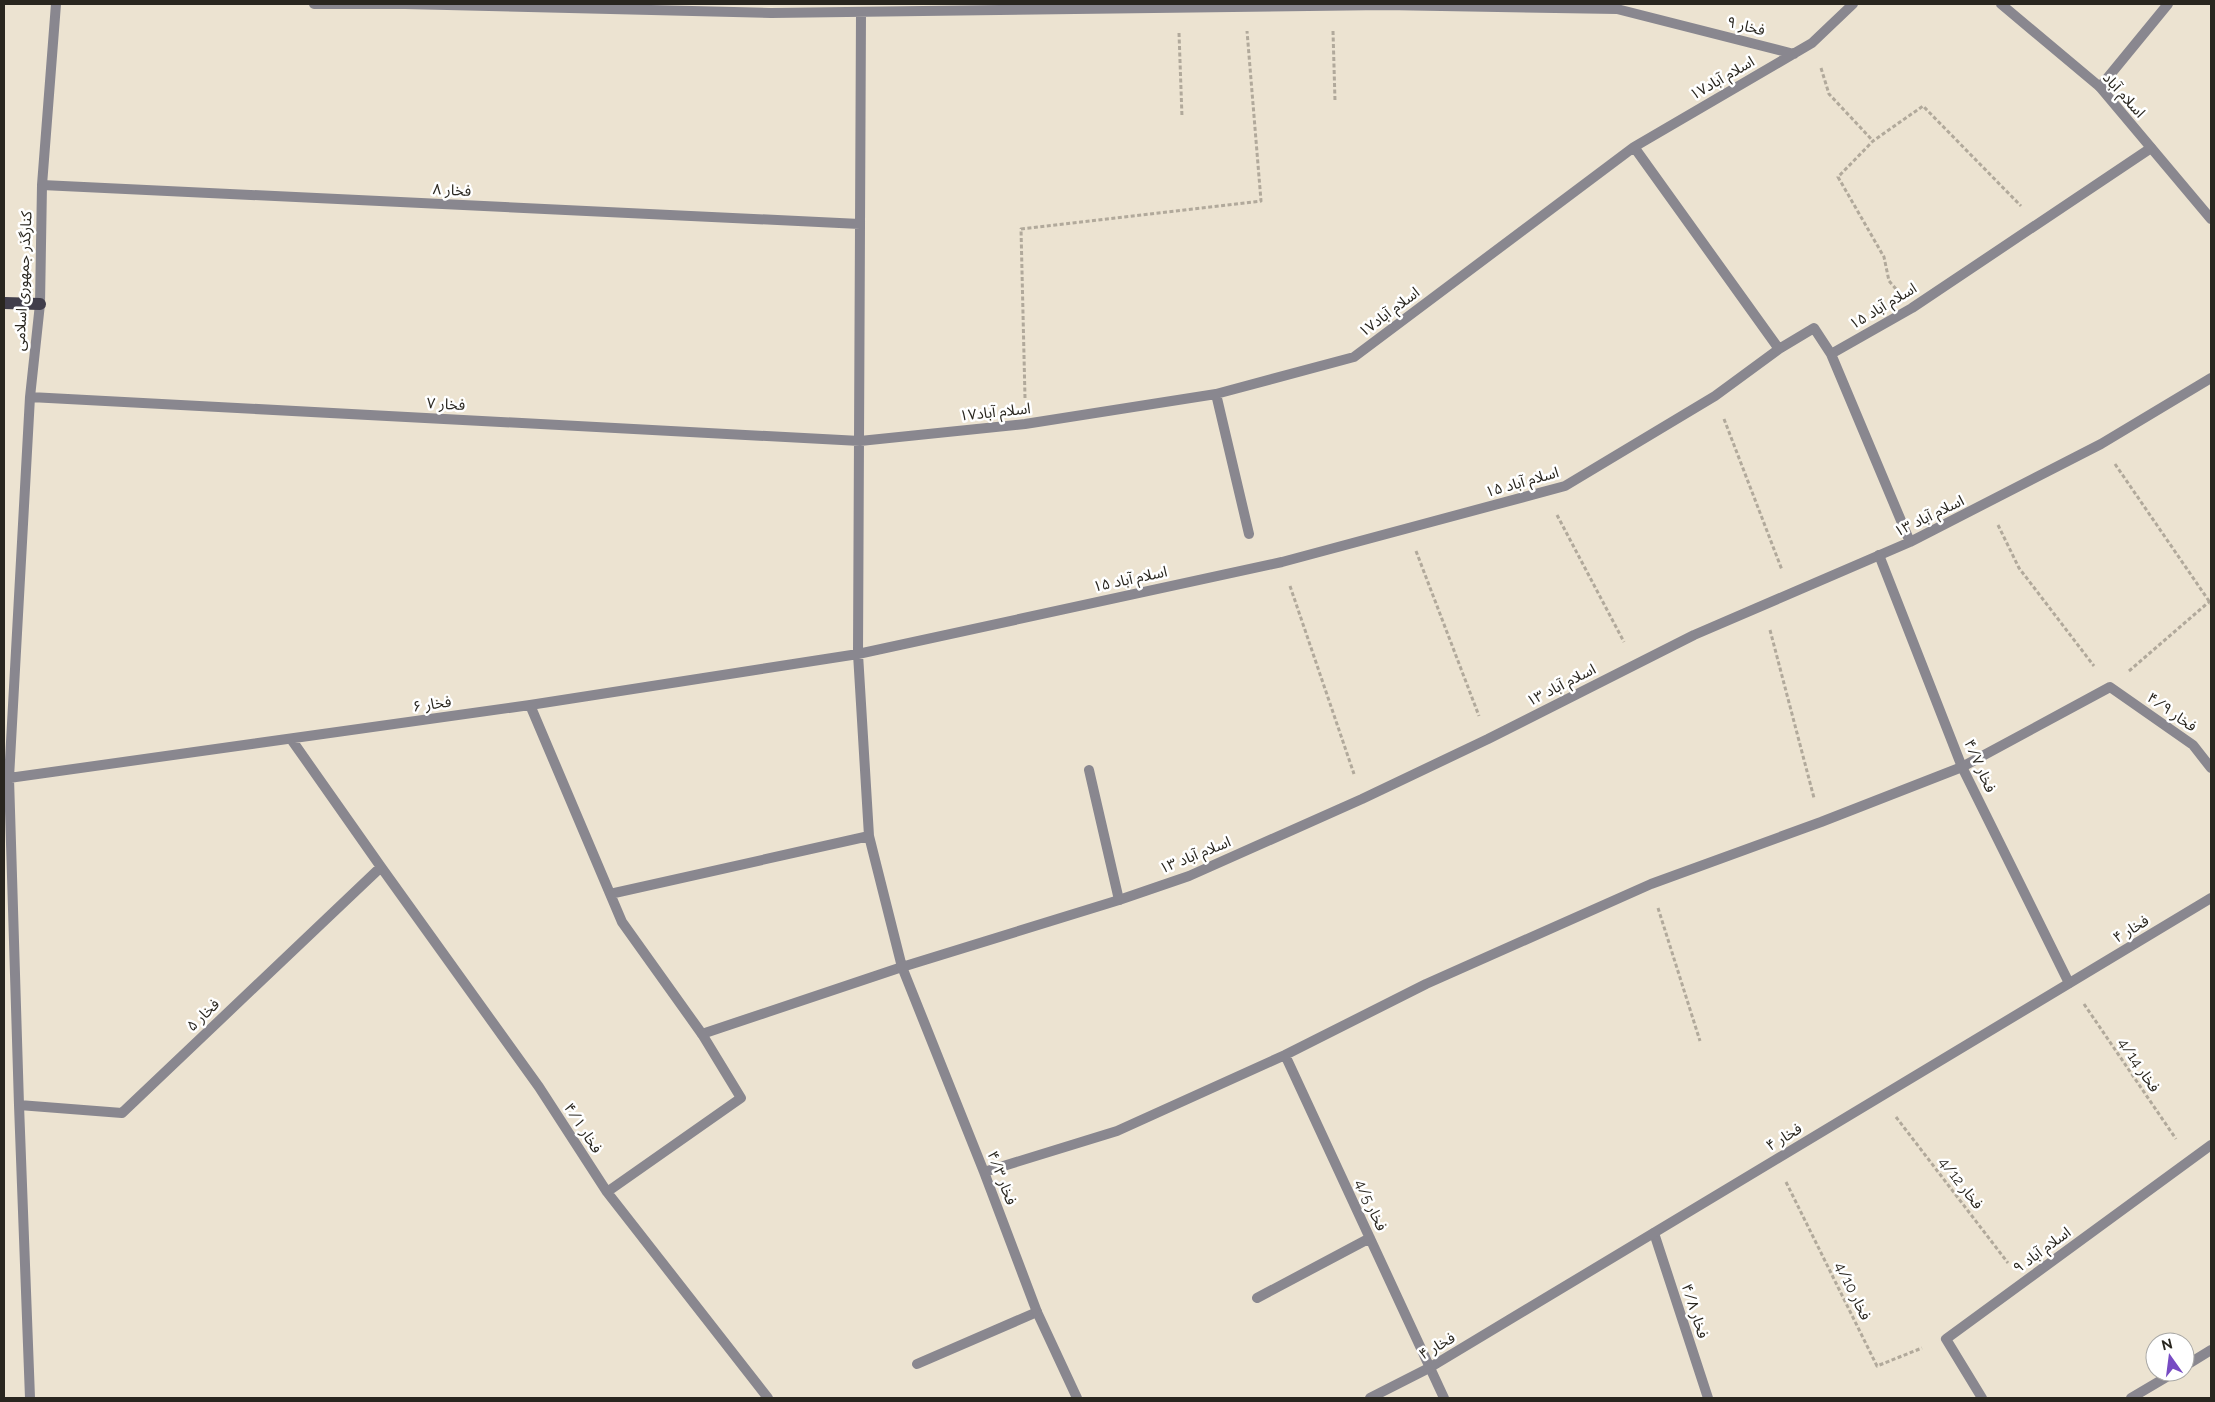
<svg xmlns="http://www.w3.org/2000/svg" width="2215" height="1402" viewBox="0 0 2215 1402" font-family="Raleway,'Noto Sans Arabic',sans-serif">
<rect width="100%" height="100%" fill="#ece3d1"/>
<g fill="none" stroke-linecap="round" stroke-linejoin="round">
<path stroke="#b1a99b" stroke-width="3" stroke-dasharray="4 2.5" stroke-linecap="butt" d="M1333 31 1335 101
M1179 33 1182 117
M1821 68 1829 94 1873 141
M1896 289 1889 281 1884 257 1838 177 1873 141 1923 106 2021 206
M1025 398 1021 229 1261 201 1247 31
M1724 419 1782 570
M2115 464 2211 604
M1557 515 1624 642
M1998 525 2019 568 2094 666
M1416 551 1479 716
M1290 586 1354 774
M1770 630 1814 798
M2129 671 2210 601
M1658 908 1700 1041
M2084 1004 2176 1139
M1896 1117 2008 1263
M1786 1182 1877 1366 1922 1348"/>
<path stroke="#89878f" stroke-width="10" d="M1879 555 1962 767 2069 983
M1089 770 1119 900
M702 1034 902 967
M917 1364 1037 1312"/>
<path stroke="#89878f" stroke-width="10" d="M314 4H405L771 13 1385 5 1617 9 1794 54
M861 12 858 654 869 836 902 967 984 1172 1037 1312 1077 1398
M2100 87 2168 4
M1634 147 1779 349
M42 185 860 224
M1831 354 1910 542
M1216 394 1249 534
M30 397 860 441 1025 424 1216 394 1354 357 1634 147 1812 43 1853 4
M530 705 622 922 702 1034 741 1098 607 1192
M291 739 381 867 539 1087 607 1192 768 1398
M9 778 530 705 858 654 1282 562 1565 486 1715 396 1779 349 1814 328 1831 354 1912 308 2151 148
M610 894 869 836
M902 967 1119 900 1189 876 1362 799 1488 739 1694 635 1910 542 2101 444 2211 378
M1285 1055 1444 1398
M19 1105 122 1113 381 867
M984 1172 1117 1131 1285 1055 1426 984 1651 884 1821 822 1962 767 2110 687 2193 745 2211 768
M1654 1233 1708 1398
M1257 1298 1370 1238
M2185 1366 2211 1350
M30 1398 19 1105 9 778 30 397 40 304 42 185 56 4
M1982 1398 1946 1339 2211 1145
M2131 1398 2175 1372"/>
<path stroke="#89878f" stroke-width="10" d="M2001 4 2100 87 2211 219
M1370 1398 1429 1368 2211 898"/>
<path stroke="#413e4b" stroke-width="12" d="M4 303 40 304"/>
</g>
<g text-anchor="middle" stroke-width="5" stroke-linejoin="round" paint-order="stroke">
<g font-size="15" fill="#29261f" stroke="#fff">
<text transform="translate(1746 26) rotate(14)" y="5">فخار ۹</text>
<text transform="translate(1722 78) rotate(-30)" y="5">اسلام آباد۱۷</text>
<text transform="translate(2124 95) rotate(48)" y="5">اسلام آباد</text>
<text transform="translate(452 190) rotate(3)" y="5">فخار ۸</text>
<text transform="translate(23 281) rotate(-87)" y="5">کنارگذر جمهوری اسلامی</text>
<text transform="translate(1883 306) rotate(-31)" y="5">اسلام آباد ۱۵</text>
<text transform="translate(1389 312) rotate(-37)" y="5">اسلام آباد۱۷</text>
<text transform="translate(446 404) rotate(3)" y="5">فخار ۷</text>
<text transform="translate(995 412) rotate(-6)" y="5">اسلام آباد۱۷</text>
<text transform="translate(1522 482) rotate(-16)" y="5">اسلام آباد ۱۵</text>
<text transform="translate(1929 516) rotate(-26)" y="5">اسلام آباد ۱۳</text>
<text transform="translate(1130 579) rotate(-12)" y="5">اسلام آباد ۱۵</text>
<text transform="translate(1561 685) rotate(-27)" y="5">اسلام آباد ۱۳</text>
<text transform="translate(432 704) rotate(-8)" y="5">فخار ۶</text>
<text transform="translate(2172 712) rotate(35)" y="5">فخار ۴/۹</text>
<text transform="translate(1980 766) rotate(66)" y="5">فخار ۴/۷</text>
<text transform="translate(1195 855) rotate(-22)" y="5">اسلام آباد ۱۳</text>
<text transform="translate(2131 929) rotate(-31)" y="5">فخار ۴</text>
<text transform="translate(203 1015) rotate(-44)" y="5">فخار ۵</text>
<text transform="translate(2139 1065) rotate(56)" y="5">فخار 4/14</text>
<text transform="translate(583 1128) rotate(57)" y="5">فخار ۴/۱</text>
<text transform="translate(1784 1137) rotate(-31)" y="5">فخار ۴</text>
<text transform="translate(1002 1178) rotate(69)" y="5">فخار ۴/۳</text>
<text transform="translate(1961 1183) rotate(52)" y="5">فخار 4/12</text>
<text transform="translate(1371 1205) rotate(65)" y="5">فخار 4/5</text>
<text transform="translate(2042 1250) rotate(-36)" y="5">اسلام آباد ۹</text>
<text transform="translate(1853 1291) rotate(64)" y="5">فخار 4/10</text>
<text transform="translate(1695 1311) rotate(72)" y="5">فخار ۴/۸</text>
<text transform="translate(1437 1346) rotate(-30)" y="5">فخار ۴</text>
</g>
</g>
<rect width="2215" height="1402" fill="none" stroke="#29261f" stroke-width="10"/>
<g transform="translate(2170 1357) rotate(346)"><circle r="24" fill="#ffffff" stroke="#a9a8a5"/>
<path d="M0-4L9 19L0 12L-9 19Z" fill="#774bc3"/>
<text y="-8" font-size="14" font-weight="bold" text-anchor="middle" fill="#29261f">N</text>
</g>
</svg>
